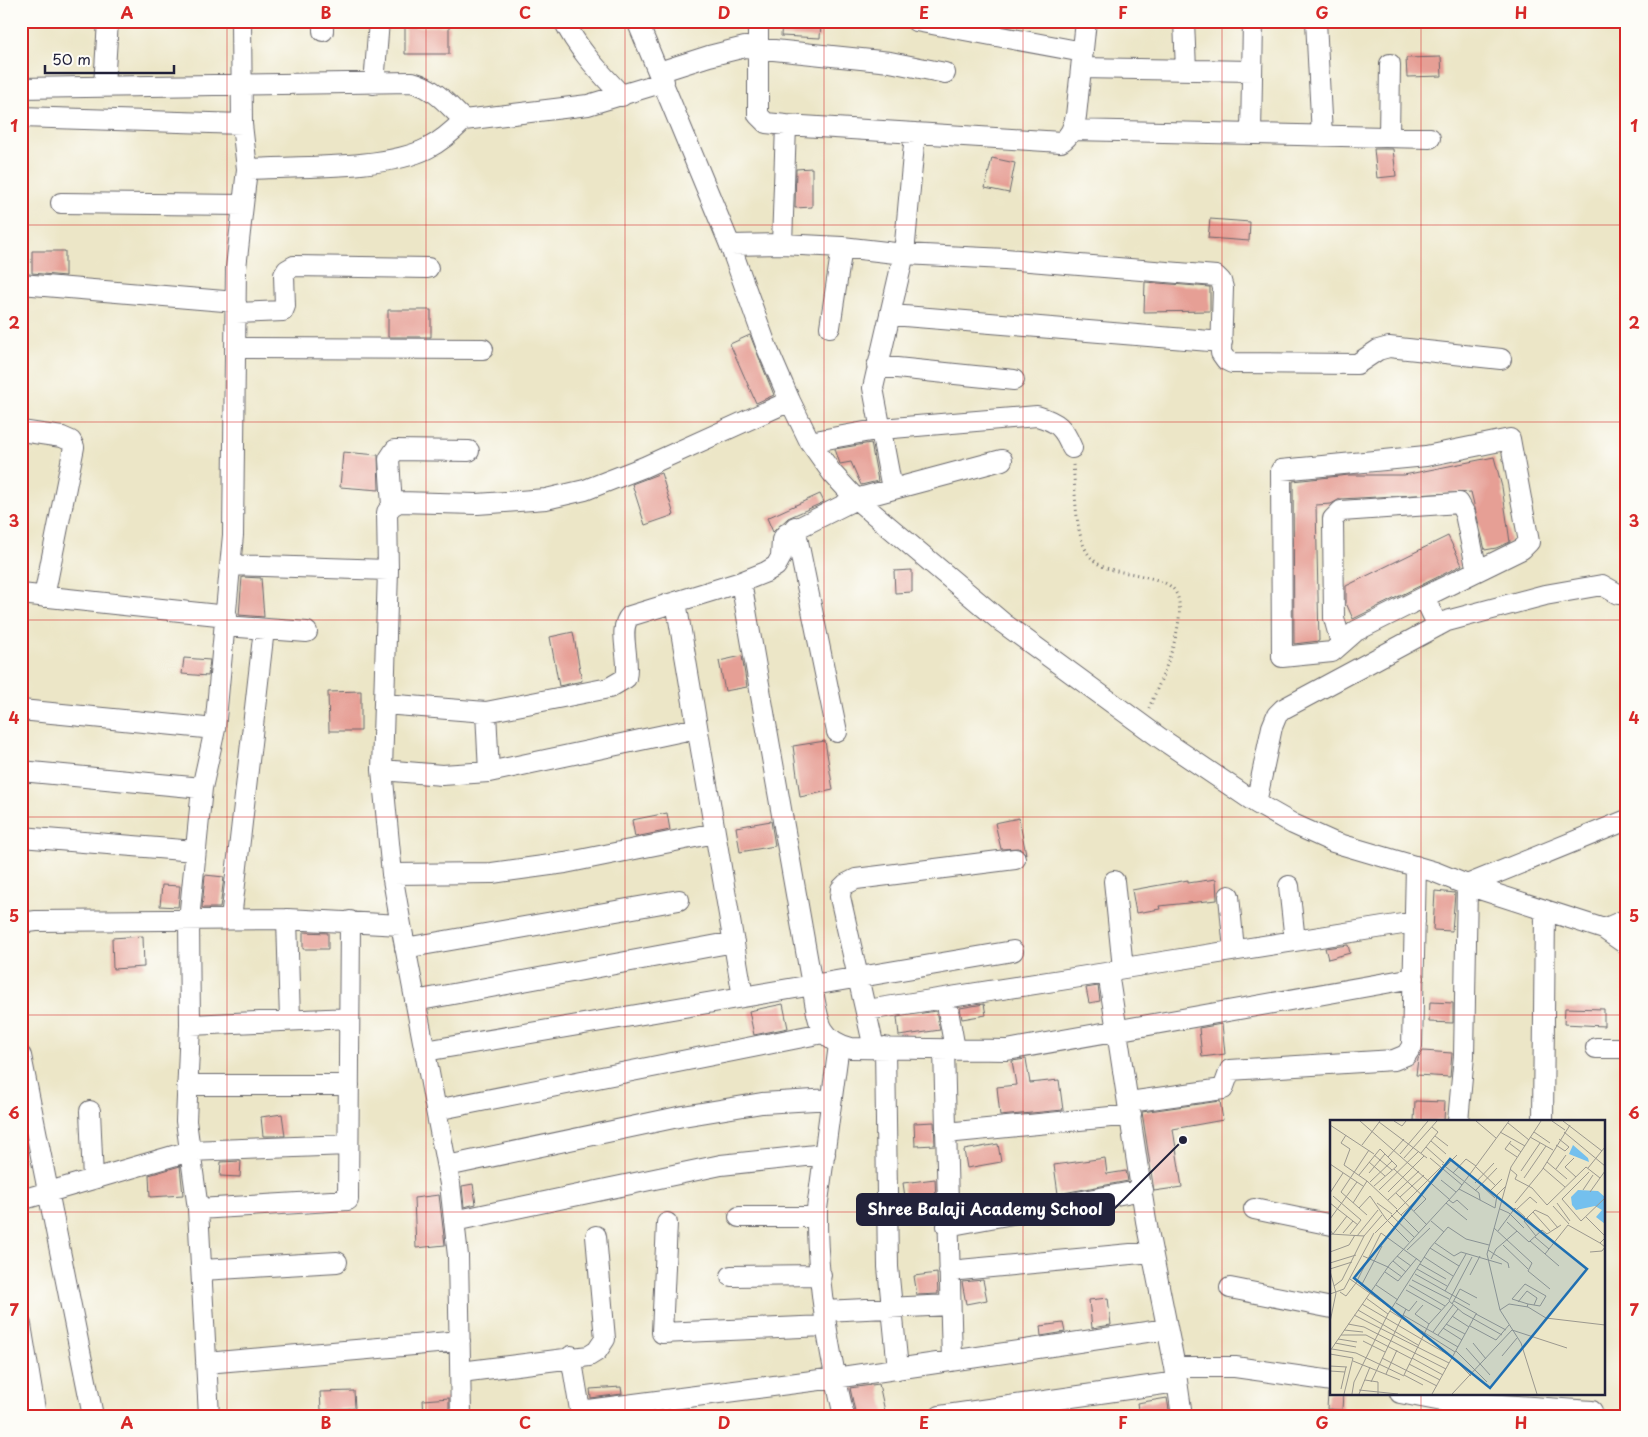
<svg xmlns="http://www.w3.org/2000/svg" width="1648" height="1437" viewBox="0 0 1648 1437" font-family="'Playpen Sans',sans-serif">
<rect width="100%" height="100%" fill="#fdfcf7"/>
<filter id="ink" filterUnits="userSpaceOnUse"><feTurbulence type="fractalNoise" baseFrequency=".02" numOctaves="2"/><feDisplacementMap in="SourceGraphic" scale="10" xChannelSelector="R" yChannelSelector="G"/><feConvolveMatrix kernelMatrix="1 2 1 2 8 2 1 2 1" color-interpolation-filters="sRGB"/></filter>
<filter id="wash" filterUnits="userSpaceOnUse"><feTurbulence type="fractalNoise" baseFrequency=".0096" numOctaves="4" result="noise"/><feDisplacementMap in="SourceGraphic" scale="20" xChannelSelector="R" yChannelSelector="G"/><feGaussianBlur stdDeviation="1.12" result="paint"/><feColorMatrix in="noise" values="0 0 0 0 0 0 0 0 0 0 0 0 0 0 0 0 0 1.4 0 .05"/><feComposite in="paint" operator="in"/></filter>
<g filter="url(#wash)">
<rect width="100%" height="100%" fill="#ece6c7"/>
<g id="blocks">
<path fill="#e69f95" d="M782 21H821L820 38 781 36Z
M449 26V54H405V27Z
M1441 57 1442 76 1407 77 1406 58Z
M1374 149H1393L1396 176 1377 178Z
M992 158 1015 163 1009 193 985 188Z
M812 168V207L795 208 796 169Z
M1210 219 1250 222 1249 241 1208 238Z
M32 251H65V276L32 273Z
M1145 282 1210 287V311L1144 312Z
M388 310H431V337H388Z
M750 335 774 395 756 403 730 344Z
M871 443 878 481 861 485 851 462 840 464 835 449Z
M343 452 378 455 379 490 340 487Z
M1494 457 1502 487 1510 542 1496 548 1485 550 1471 492 1340 499 1331 504 1316 505 1319 641 1294 644 1293 481 1349 475H1404Z
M661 473 674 515 645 525 632 484Z
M820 494 824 502 788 518 773 532 767 518Z
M1448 536 1462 565 1353 619 1346 603V586Z
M912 570V592L895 593 894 571Z
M242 577 261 578 264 617 239 615Z
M573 632 582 681 559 686 550 637Z
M742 656 747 687 725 691 719 661Z
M184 658 210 660 208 676 182 674Z
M361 691V731H329L328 692Z
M825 741 833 790 800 797 793 746Z
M667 813 670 830 635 837 632 820Z
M1019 818 1026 854 1019 848 1001 849 995 823Z
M771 821 775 846 740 852 736 827Z
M205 875 224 877 220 908H202Z
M1216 879 1217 900 1159 906 1160 909 1136 913 1132 890 1188 880V883Z
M162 885 180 886 178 907 160 906Z
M1435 891 1455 893 1452 931 1433 930Z
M303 932 328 933V949H303Z
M143 936 144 967 113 969 112 938Z
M1348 945 1350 953 1328 959 1325 948Z
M1098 986 1100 1001 1089 1003 1086 988Z
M1430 1002 1453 1003V1023L1429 1022Z
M783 1004 788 1028 754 1035 749 1011Z
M984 1004 986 1015 962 1019 960 1008Z
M1565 1008 1604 1009V1026L1564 1024Z
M936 1011 940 1030 899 1036 897 1017Z
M1222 1024 1225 1054 1202 1057 1199 1028Z
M1423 1051 1452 1053 1450 1077 1416 1075 1418 1059Z
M1026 1059 1030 1083 1059 1080 1063 1110 1000 1116 997 1087 1016 1085 1012 1061Z
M1220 1101 1223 1120 1173 1129 1182 1187 1154 1191 1142 1112Z
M1415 1101 1445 1102 1444 1121H1414Z
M282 1114 285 1136H263L261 1117Z
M934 1122 935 1145 915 1146 914 1123Z
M998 1144 1001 1162 967 1168 964 1150Z
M1105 1158 1107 1174 1126 1171 1128 1181 1058 1194 1054 1165Z
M241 1161 240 1177 220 1176 221 1162Z
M180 1166 183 1195 150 1197 149 1175Z
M935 1179 936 1202 906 1204 903 1183Z
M473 1184 476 1204 464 1207 462 1186Z
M439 1195 445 1245 416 1248 414 1198Z
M937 1273 938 1294 917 1295 914 1276Z
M983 1280 987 1300 966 1304 962 1282Z
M1108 1298 1111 1325 1092 1328 1089 1300Z
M1063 1323 1065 1332 1041 1336 1040 1326Z
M879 1384 886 1416H856L850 1388Z
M621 1387 622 1394 591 1398 590 1389Z
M354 1391 355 1408 321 1410 320 1392Z
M1328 1393H1343L1342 1410 1327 1409Z
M449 1398V1416H424L423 1400Z
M1167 1398 1170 1416H1139L1137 1403Z"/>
</g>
</g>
<g filter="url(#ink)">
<use href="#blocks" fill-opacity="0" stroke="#69676c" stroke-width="1"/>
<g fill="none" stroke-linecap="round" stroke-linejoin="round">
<defs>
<path id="minor" d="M564 21C578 50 600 72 622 96
M637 21 730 245 767 348 790 401 810 442 832 473 856 499 1003 623 1160 738 1256 803 1293 824 1333 842 1435 872 1467 885 1604 929 1627 945
M758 21V115L766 123 786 125 782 244
M916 21 1083 52
M1184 21 1186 70
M1316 21 1322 136
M323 31V21
M1081 68 1252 71
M659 72 709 56 745 47 890 62 945 73
M374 84 379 21
M104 86 108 21
M21 88 412 82C435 88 448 105 464 120 453 131 442 141 428 148 386 170 296 166 247 169
M21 117 242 124
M464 120 588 105 664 82
M786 125 1061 142C1071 136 1073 127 1076 116L1086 21
M1072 130 1430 138
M1251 134 1253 21
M1389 137 1390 64
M61 203 242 205
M730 245 782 244 842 247 904 254 1005 259 1216 276 1221 281 1223 288 1221 353 1226 360 1232 363 1357 364 1378 350 1389 347 1501 359
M21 284 236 302
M236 313 283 311 285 306 284 275 287 270 294 266 428 268
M892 315 1222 342
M830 327 842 247
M235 348 483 349
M877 366 1014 380
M21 431 62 437 71 441 74 447 44 597
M810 442 881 429 1037 416C1058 422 1064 428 1072 448
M892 489 873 388 904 254 915 133
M392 506 389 459 395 450 469 451
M795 527 837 732
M231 565 388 570
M741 582 812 985C818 1015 816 1040 851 1048L1007 1050 1414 978
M21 594 227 616
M1424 597 1522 549 1529 542 1510 439 1426 456 1281 470 1282 657 1332 652 1356 631 1424 597 1438 626
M676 602 743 997
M226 626 307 632
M1341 643 1334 618 1333 519 1341 511 1459 503 1465 514 1477 571
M384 704 486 712 609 688 626 678C631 660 617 629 630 616L741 582 766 572 776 566 781 557 782 540 786 534 856 499 1002 460
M21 710 215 729
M486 712 489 772
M382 770 442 775 489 772 697 728
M21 771 202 788
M1256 803 1272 727 1277 715 1283 709 1447 621 1545 595 1602 585 1618 594H1627
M21 837 195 851
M392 874 492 873 565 863 715 833
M1114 881 1123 968
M1289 886 1295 941
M1229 896 1234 950
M231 919 264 629
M287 919 290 1020
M21 923 36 921 287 919 401 925
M1604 929 1627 919
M405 948 679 900
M946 999 955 1049
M415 1001 734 942
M867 1010 1112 972
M190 1025 349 1018
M839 1045 817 1209C816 1279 828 1348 844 1416
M885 1047 888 1267 898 1369
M874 1048 840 897 841 889 846 884 856 879 1015 859
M1596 1048H1627
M944 1049 952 1361
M425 1051 1013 951
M21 1056 93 1416
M187 1085H349
M1129 1102 1223 1089 1230 1070 1394 1060 1406 1055 1412 1046 1416 866
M436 1110 823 1033
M90 1111 93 1179
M1458 1121 1464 1056 1467 885 1627 820
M1543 1121 1545 910
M946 1133 1131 1115
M447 1166 683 1116 762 1103 832 1099
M21 1200 190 1151 348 1145
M198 1209 348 1200 350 921
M1254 1209 1332 1225
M739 1217H817
M454 1221 721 1165 825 1154
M667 1223 662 1333 825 1326
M947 1226 1143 1190
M202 1270 337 1262
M949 1271 1152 1252
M731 1276 821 1275
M1230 1288 1332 1308
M824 1311 950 1305
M21 1325 36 1416
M571 1356 581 1416
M206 1363 460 1341
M1175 1367H1235L1332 1381
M461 1372 589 1356 597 1351 605 1339 596 1236
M1400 1393 1442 1401 1592 1411
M580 1411 835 1378 1167 1329
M209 1416 198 1209 186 1121 190 1025 189 920 202 788 215 729 233 535 236 268 247 169 242 124 241 21
M461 1416 458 1256 450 1184 401 925 392 874 382 770 388 570 387 512 392 506 399 502 477 504 546 499 585 490 644 467 790 401
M940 1416 1177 1382
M1182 1416 1175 1367 1146 1221 1109 979 1112 972 1118 969 1415 922"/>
</defs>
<use href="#minor" stroke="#69676c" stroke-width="22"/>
<path stroke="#69676c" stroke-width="3" stroke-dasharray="1 4" stroke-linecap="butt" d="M1073 465C1076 491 1074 535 1089 555 1100 570 1117 571 1134 574 1145 577 1160 579 1170 586 1197 605 1159 684 1149 708"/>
<use href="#minor" stroke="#fff" stroke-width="20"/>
</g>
</g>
<path fill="none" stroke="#d62828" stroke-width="1" stroke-opacity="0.55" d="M227 21V1416M426 21V1416M625 21V1416M824 21V1416M1023 21V1416M1222 21V1416M1421 21V1121M21 225H1627M21 422H1627M21 620H1627M21 817H1627M21 1015H1627M21 1212H1332M1604 1212H1627M1421 1393V1416"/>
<g transform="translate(1330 1120)">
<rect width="275" height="275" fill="#ece6c7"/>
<path d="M243 25 258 38 259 42 239 34ZM248 70 268 71 275 77V104L266 97 272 90 265 86 246 90 242 85 241 77Z" fill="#74c0ee"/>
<path fill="none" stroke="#9b988f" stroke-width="1" d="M30 1 119 79M64 1 72 6 76 1M146 1 166 18M222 1 235 10M233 1 272 31M49 2 97 38M178 3 199 20M0 5 44 34M170 12 195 26M204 12 220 23M234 12 275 46M16 15 11 23 20 29 14 45 37 61M105 16 118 26M200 17 223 30M101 21 116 34M181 21 175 29 187 37M179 23 191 32M32 25 50 1M226 25 235 31 239 27 229 19M96 27 114 43M91 33 108 12 102 7M70 34 98 1M44 35 62 50M58 37 74 19M74 38 107 1M100 38 132 65M244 38 235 47 246 57M39 42 55 56M217 42 237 59M0 44 33 66M112 44 149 73 150 80 129 69M115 47 127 35M146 47 166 66M213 48 235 67M258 48 275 27M64 49 96 79 84 91M180 49 187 55 185 59 202 68 217 85 256 47 270 58M226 49 236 35M191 51 210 23M259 52 232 79 251 101 275 78M39 53 55 34M123 53 136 39 146 46M29 55 50 29 67 46 44 66M194 58 216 26M111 60 126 72M40 62 62 41M145 63 164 43M153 67 165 78M49 70 89 31M253 70 263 55M145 71 167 48M58 72 94 36M159 72 172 59M260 72 275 51M0 73 13 53M66 73 97 105M3 76 31 100 20 114M70 77 94 55M58 80 89 51M119 80 123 83 127 80 138 90M150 80 165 88M0 83 28 105M23 83 37 61 67 89M47 83 62 94M116 83 137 100M185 83 212 50 240 5M227 83 240 101M223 86 239 104M29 88 40 76 56 99 79 122M165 88 167 75 176 66M170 89 179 93 194 108M187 89 200 77 207 83M66 90 89 113M203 92 220 111M37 95 11 72 39 30M61 95 84 117M71 95 92 75M256 97 275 116M197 98 210 112M0 99 27 62M101 101 114 112M177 102 199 122 212 110 217 114 231 105M164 108 202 143 198 151 220 169M0 110 3 114 17 96M168 111 185 88 195 97M13 113 23 101M45 113 111 47M51 113 91 142M0 114 34 116M27 116 48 90M206 116 194 101 205 90 218 96 228 108M205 117 219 129M200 121 229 146M105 123 124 136 131 132 172 144M173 125 198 149M100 128 129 146M77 130 100 108M158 130 178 143 179 148M0 132 19 125 25 115M260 132 272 131 275 127 270 123M215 134 238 105 270 123 275 118M33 136 58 147 72 157M67 136 81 146M94 137 123 156M142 137 119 181 133 193 172 215M161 139 166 129 187 111M63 141 76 152M0 143 26 135M90 144 116 159M0 149 22 142M87 149 117 166M0 151 6 173 0 202M55 152 68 161 87 138M85 154 140 185M140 155 150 136M20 159 62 189M82 160 119 179M46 165 68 180M79 165 115 186M4 166 12 160 34 116 52 95M31 166 52 126M76 170 111 190M115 171 136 134M10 172 16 176 26 163 51 113M0 174 14 169 44 113M36 178 58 194M124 181 147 194M188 182 197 171 207 178 204 185M66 183 79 191 87 181M32 184 122 237 141 256M122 184 130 169 147 178M93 185 85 194 99 204M197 187 198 184 182 179 195 164 216 176 210 186 198 184M28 190 88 225M170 190 179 184 198 187 216 198 275 205M60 191 125 232M24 195 119 243M73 195 128 227M122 196 139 207M18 204 34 207 116 249M116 204 135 214M140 206 166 220 179 205M113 208 132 220M14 210 33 212M103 212 123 185M11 215H36L82 239M108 215 128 189M8 219 27 222M33 221 55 232M5 223 26 227M143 223 156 239M136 228 160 255M2 229 26 233 74 256M0 231 60 144 129 69 179 1M126 231 157 262M0 234 23 238 14 274M172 236 187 218M52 238 107 266M82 238 113 255M23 241 70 260M79 244 110 260M0 246 17 247M0 251 15 252M56 254 67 230M35 260 48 262V274M41 262 76 189M93 265 74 255 99 204 119 182M11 269 16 247M29 270 68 274M22 274 24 262 58 194 100 128 118 107 136 119 159 125M29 274 40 247M102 274 146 194 176 210M122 274 182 210 237 228M207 274 191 223 170 190 157 134 181 47 211 1"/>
<path fill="#1f6fb2" fill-opacity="0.15" stroke="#1f6fb2" stroke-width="2.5" d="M120 39 257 149 160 268 24 158Z"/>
<rect width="275" height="275" fill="none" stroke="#22223b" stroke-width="2.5"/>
</g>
<path fill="none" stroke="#22223b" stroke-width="2" d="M1183 1140L1114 1209"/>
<circle fill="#22223b" stroke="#fdfcf7" stroke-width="2" cx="1183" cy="1140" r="5"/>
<rect fill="#22223b" stroke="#22223b" stroke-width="2" x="857" y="1194" width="257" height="31" rx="5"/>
<g font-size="16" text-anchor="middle" font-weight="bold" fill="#fff">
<text x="985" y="1215">Shree Balaji Academy School</text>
</g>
<rect width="1648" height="1437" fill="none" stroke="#fdfcf7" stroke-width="55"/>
<path d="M45 65v8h129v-8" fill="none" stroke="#22223b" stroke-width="2.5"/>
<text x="52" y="65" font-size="15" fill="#22223b" stroke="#fdfcf7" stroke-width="4" paint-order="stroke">50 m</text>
<rect x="28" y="28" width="1592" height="1382" fill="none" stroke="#d62828" stroke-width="2"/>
<g font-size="16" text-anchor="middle" font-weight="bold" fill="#d62828">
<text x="127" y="19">A</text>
<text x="326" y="19">B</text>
<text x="525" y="19">C</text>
<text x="724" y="19">D</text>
<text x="924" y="19">E</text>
<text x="1123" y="19">F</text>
<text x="1322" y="19">G</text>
<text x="1521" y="19">H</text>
<text x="14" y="132">1</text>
<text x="1634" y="132">1</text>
<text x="14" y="329">2</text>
<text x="1634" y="329">2</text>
<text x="14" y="527">3</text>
<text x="1634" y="527">3</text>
<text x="14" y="724">4</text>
<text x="1634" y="724">4</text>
<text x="14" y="922">5</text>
<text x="1634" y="922">5</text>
<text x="14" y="1119">6</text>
<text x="1634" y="1119">6</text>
<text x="14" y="1316">7</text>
<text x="1634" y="1316">7</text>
<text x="127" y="1429">A</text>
<text x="326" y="1429">B</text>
<text x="525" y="1429">C</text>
<text x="724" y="1429">D</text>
<text x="924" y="1429">E</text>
<text x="1123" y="1429">F</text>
<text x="1322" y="1429">G</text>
<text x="1521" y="1429">H</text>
</g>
</svg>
